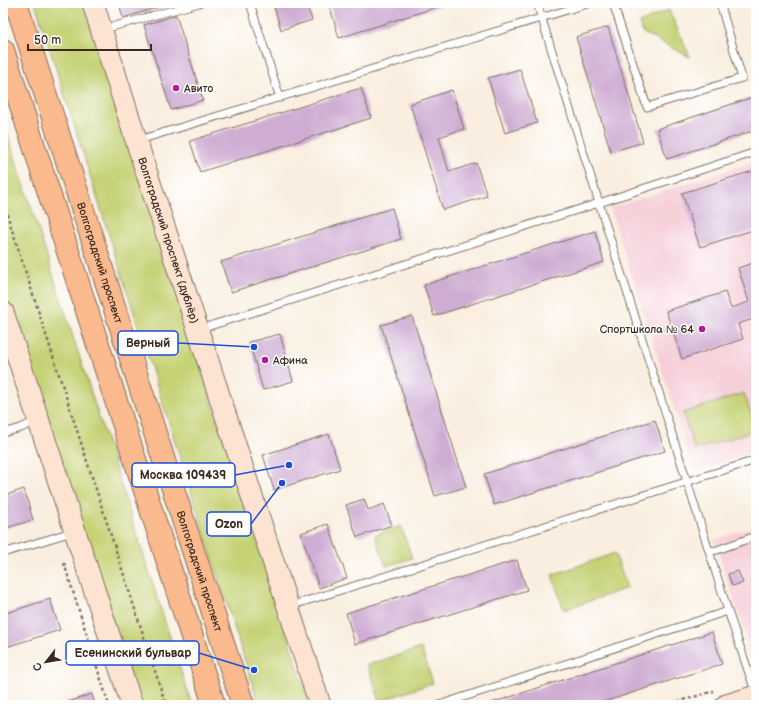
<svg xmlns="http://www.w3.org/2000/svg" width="759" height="708" viewBox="0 0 759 708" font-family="'Balsamiq Sans',sans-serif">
<rect width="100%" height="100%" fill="#fff"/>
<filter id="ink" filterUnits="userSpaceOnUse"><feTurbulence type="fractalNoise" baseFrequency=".025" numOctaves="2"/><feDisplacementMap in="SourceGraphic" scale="8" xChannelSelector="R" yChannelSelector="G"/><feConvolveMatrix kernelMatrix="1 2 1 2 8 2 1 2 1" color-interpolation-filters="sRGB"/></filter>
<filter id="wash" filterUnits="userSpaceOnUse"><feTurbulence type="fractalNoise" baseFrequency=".012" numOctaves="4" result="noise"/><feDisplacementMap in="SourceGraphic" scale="16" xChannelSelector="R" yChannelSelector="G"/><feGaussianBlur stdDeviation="0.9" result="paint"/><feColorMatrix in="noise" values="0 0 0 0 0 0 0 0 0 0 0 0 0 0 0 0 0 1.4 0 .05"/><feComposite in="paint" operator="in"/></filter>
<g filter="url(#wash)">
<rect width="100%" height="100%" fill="#f9eedf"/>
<path fill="#f6cfd9" d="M756 161V451L694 471 610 208Z
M756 526V667L714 540Z"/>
<path fill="#c5d173" stroke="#807e48" d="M35 3H83L310 705H259Z
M669 10 690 57 643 33 639 23Z
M3 120 192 705H135L3 297Z
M744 393 756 430 695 450 683 413Z
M401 526 412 558 386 566 375 535Z
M615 553 627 588 564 610 552 575Z
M421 648 433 683 380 701 367 665Z"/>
<g id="blocks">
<path fill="#cfadd3" d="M119 3H172L123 18Z
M273 3H306L312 20 281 30Z
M344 3H450L339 38 330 7Z
M750 3H756V23Z
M176 15 203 100 171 110 144 25Z
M608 27 643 142 611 152 576 37Z
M520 69 537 123 505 133 488 78Z
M361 88 371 118 200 172 190 141Z
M452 90 464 129 439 137 449 172 476 163 487 196 443 210 410 104Z
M756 96V130L667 159 657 129Z
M756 170V229L700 247 682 193Z
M392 208 401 239 231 292 221 262Z
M595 231 604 262 434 316 424 285Z
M756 262V318L738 324 743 339 682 359 666 311 725 292 731 308 749 302 738 268Z
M412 316 466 487 435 496 381 325Z
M280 334 293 381 263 390 249 342Z
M655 420 665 451 494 505 484 474Z
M329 434 340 469 274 490 263 455Z
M24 489 33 520 3 529V496Z
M364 499 368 510 384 504 392 525 357 537 346 505Z
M328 524 347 578 319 588 301 533Z
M517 560 527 590 355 644 346 613Z
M738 571 743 583 732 586 728 574Z
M50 599 60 630 3 648V614Z
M712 632 722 664 594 705H485Z
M92 694 95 705H59Z"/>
</g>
</g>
<g filter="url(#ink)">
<use href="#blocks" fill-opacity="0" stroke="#7e6f62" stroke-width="1"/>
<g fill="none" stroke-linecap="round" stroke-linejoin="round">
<defs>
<path id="lane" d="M250 3 280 98
M537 3 599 203 728 611 756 694
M613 3 647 107 742 78 720 3
M104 29 199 3
M139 140 590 3
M200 329 599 203 756 152
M3 433 21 428 36 421
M709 551 717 550 756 536
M3 553 72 532
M290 606 756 460
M439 705 728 611"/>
<g id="secondary">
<path id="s1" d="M93 3 136 140 320 705"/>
<path d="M3 312 132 705"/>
<path d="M726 705 756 696"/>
</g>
<g id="primary">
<path id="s2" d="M16 3 243 705"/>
<path d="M3 50 214 705"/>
</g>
</defs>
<use href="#lane" stroke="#7e6f62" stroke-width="9"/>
<use href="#secondary" stroke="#7e6f62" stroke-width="23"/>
<use href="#primary" stroke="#7e6f62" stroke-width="24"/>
<path stroke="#7e6f62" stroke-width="2.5" stroke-dasharray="3 3" stroke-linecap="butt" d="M3 202 166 705
M64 563 109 705
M666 705 714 691"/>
<use href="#lane" stroke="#fff" stroke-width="7"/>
<use href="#secondary" stroke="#fde3d1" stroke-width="21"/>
<use href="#primary" stroke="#fbba8d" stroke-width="22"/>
</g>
</g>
<g fill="#b5179e" stroke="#fff" stroke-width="1.5">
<circle cx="176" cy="88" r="4"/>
<circle cx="702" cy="329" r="4"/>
<circle cx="265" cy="360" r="4"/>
</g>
<g text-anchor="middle" stroke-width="3" stroke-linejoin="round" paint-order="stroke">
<g font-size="11" fill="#3b2a1e" stroke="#fff" text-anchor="start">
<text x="184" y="92">Авито</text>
<text x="694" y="333" text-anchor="end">Спортшкола № 64</text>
<text x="273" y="364">Афина</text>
</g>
<g font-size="11" fill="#3b2a1e" stroke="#fff">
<text dy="4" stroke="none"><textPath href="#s1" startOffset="249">Волгоградский проспект (дублёр)</textPath></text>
<text dy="4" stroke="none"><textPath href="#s2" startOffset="273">Волгоградский проспект</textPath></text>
<text dy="4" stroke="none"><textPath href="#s2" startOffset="597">Волгоградский проспект</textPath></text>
</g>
</g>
<path fill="none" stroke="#1d4ed8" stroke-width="1.5" d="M254 347L178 343M289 465L235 475M282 483L251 524M254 670L199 653"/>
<g fill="#1d4ed8" stroke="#fff" stroke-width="1.5">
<circle cx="254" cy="347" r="4"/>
<circle cx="289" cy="465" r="4"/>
<circle cx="282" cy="483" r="4"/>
<circle cx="254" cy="670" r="4"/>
</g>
<g fill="#fff" stroke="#1d4ed8" stroke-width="1.5">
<rect x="118" y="331" width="60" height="24" rx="4"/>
<rect x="132" y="463" width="103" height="24" rx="4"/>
<rect x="207" y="512" width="44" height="24" rx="4"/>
<rect x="66" y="641" width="133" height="24" rx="4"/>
</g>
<g font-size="12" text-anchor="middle" font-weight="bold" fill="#3b2a1e">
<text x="148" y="347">Верный</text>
<text x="183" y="479">Москва 109439</text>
<text x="229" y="528">Ozon</text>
<text x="133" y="657">Есенинский бульвар</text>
</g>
<rect width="759" height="708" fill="none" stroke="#fff" stroke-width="16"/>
<g transform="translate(46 662) rotate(239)" stroke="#ffffff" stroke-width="3" paint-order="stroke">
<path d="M0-3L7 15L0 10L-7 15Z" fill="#3b2a1e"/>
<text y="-6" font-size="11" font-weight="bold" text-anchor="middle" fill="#3b2a1e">С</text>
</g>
<path d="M28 44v6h123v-6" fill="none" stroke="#3b2a1e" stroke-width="2"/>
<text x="34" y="44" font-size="12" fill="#3b2a1e" stroke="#ffffff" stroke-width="3" paint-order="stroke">50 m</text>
</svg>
